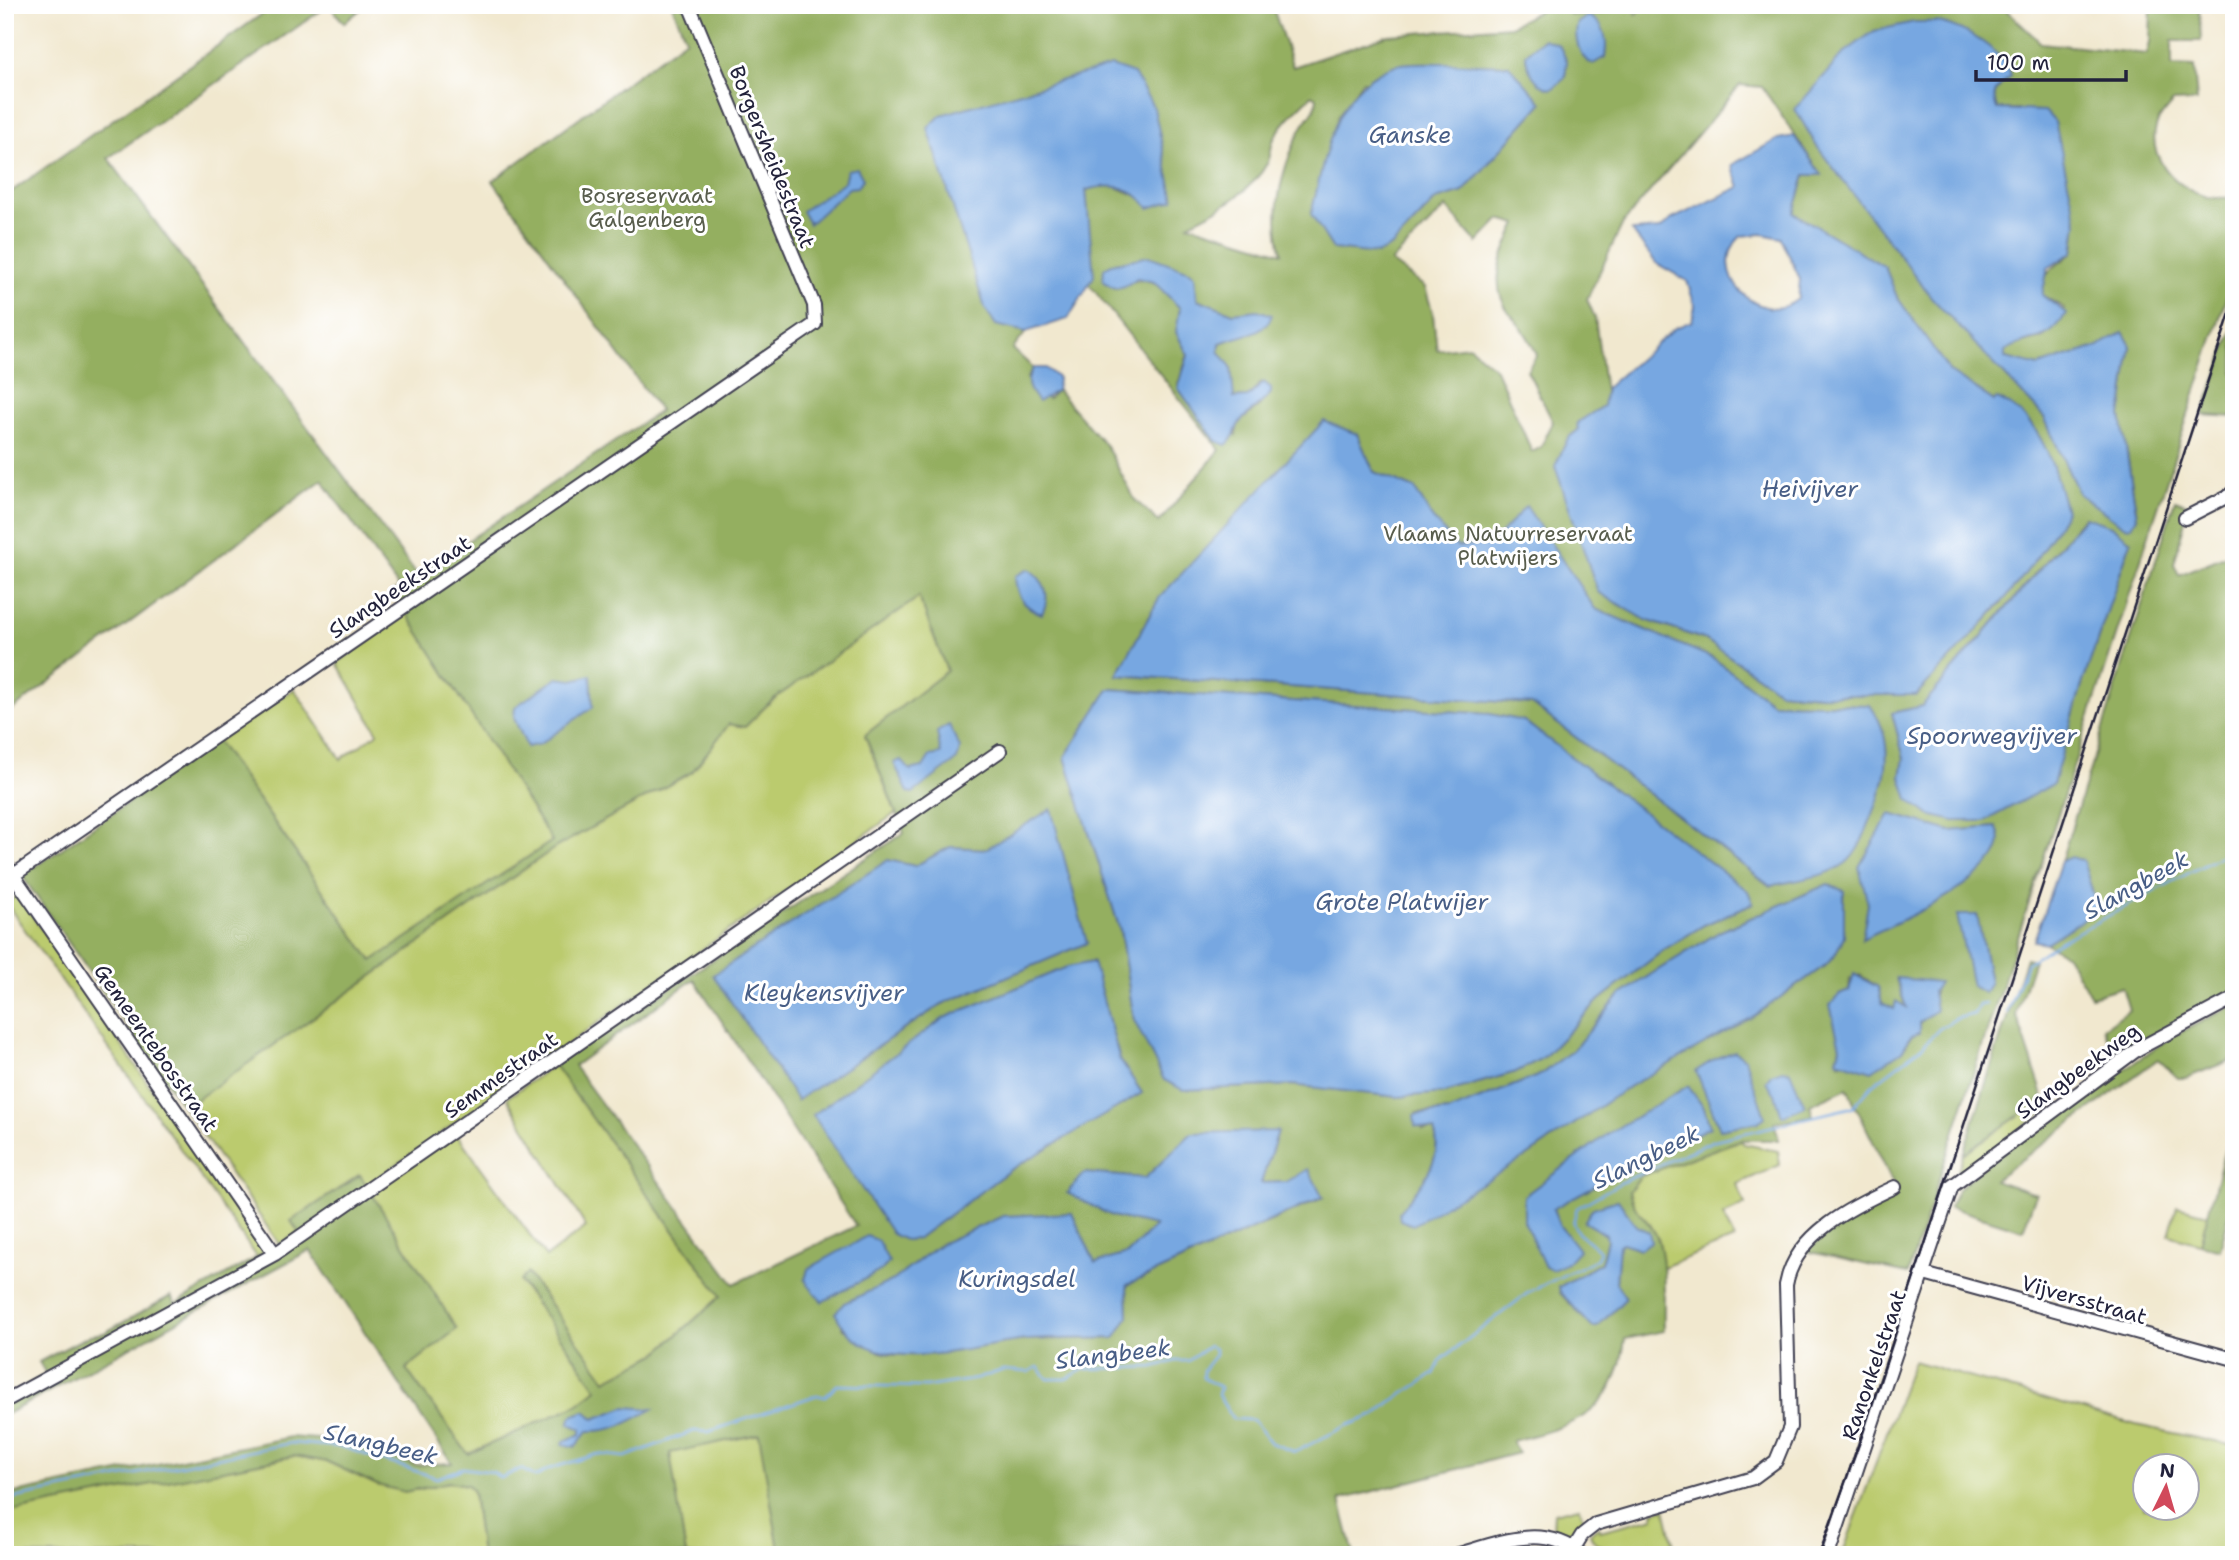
<svg xmlns="http://www.w3.org/2000/svg" width="2239" height="1560" viewBox="0 0 2239 1560" font-family="'Shantell Sans',sans-serif">
<rect width="100%" height="100%" fill="#fff"/>
<filter id="ink" filterUnits="userSpaceOnUse"><feTurbulence type="fractalNoise" baseFrequency=".0143" numOctaves="2"/><feDisplacementMap in="SourceGraphic" scale="14" xChannelSelector="R" yChannelSelector="G"/><feConvolveMatrix kernelMatrix="1 2 1 2 8 2 1 2 1" color-interpolation-filters="sRGB"/></filter>
<filter id="wash" filterUnits="userSpaceOnUse"><feTurbulence type="fractalNoise" baseFrequency=".00686" numOctaves="4" result="noise"/><feDisplacementMap in="SourceGraphic" scale="28" xChannelSelector="R" yChannelSelector="G"/><feGaussianBlur stdDeviation="1.57" result="paint"/><feColorMatrix in="noise" values="0 0 0 0 0 0 0 0 0 0 0 0 0 0 0 0 0 1.4 0 .05"/><feComposite in="paint" operator="in"/></filter>
<g filter="url(#wash)">
<rect width="100%" height="100%" fill="#f1e8cf"/>
<path fill="#bbcb6e" stroke="#6e7654" stroke-width="2" fill-rule="evenodd" d="M919 597 947 671 865 735 896 813 366 1186 359 1175 292 1221 299 1232 280 1245 195 1123 202 1118 192 1102 556 847 692 772 729 724 745 727 771 701Z
M406 612 553 841 372 961 217 741 294 689 341 759 378 733 337 663Z
M18 895 265 1253 257 1257 6 903Z
M554 1065 721 1296 656 1354 606 1381 528 1274 520 1282 598 1389 577 1405 468 1454 406 1369 456 1329 370 1192 456 1133 546 1257 586 1227 507 1098Z
M2044 1098 2050 1107 1957 1174 1963 1154Z
M1741 1140 1744 1144 1778 1151 1780 1165 1737 1184 1745 1205 1723 1215 1734 1239 1661 1268 1659 1240 1650 1224 1633 1208 1629 1191 1641 1176Z
M2177 1206 2208 1214 2200 1244 2169 1235Z
M1913 1361 2136 1425 2234 1446V1555H1842ZM2144 1466H2186V1508H2144Z
M760 1434 780 1555H686L669 1452Z
M294 1456 328 1462 377 1485 418 1490 449 1482 468 1485 473 1492 481 1555H13L9 1512Z
M1579 1507 1587 1525 1574 1539 1553 1530 1554 1513Z
M1665 1508 1676 1555C1657 1555 1595 1557 1590 1533L1598 1527 1600 1531 1654 1517 1653 1512Z"/>
<path fill="#94af61" stroke="#5b684e" stroke-width="2" fill-rule="evenodd" d="M275 5H366L344 23 329 5 108 158 417 575 660 411 493 181 686 39 672 5H1272L1293 67 1389 35 1510 26 1551 5H1564L1571 15 1602 13 1607 5H1633L1636 14 1645 5H2007L2006 10 2041 43 2147 54 2150 42 2151 5H2199L2201 41H2172V66L2194 67 2197 101 2173 102C2168 108 2160 116 2157 124 2145 157 2177 189 2207 197 2215 199 2225 197 2234 198V274L1908 1274 1806 1251 1858 1210 1896 1189 1847 1088 1810 1105 1813 1116 1774 1122 1779 1140H1740L1641 1176 1629 1191C1635 1215 1648 1217 1657 1237 1667 1259 1663 1307 1664 1331L1625 1339C1615 1414 1579 1424 1512 1441L1518 1453 1340 1500 1354 1555H780L759 1434 670 1453 686 1555H481L473 1492 468 1485 449 1482 405 1492 377 1485 328 1462 294 1456 10 1512 13 1555H5V1495L290 1437 345 1441 416 1465 452 1463 310 1250 5 1415V1397L46 1374 39 1362 90 1335 104 1333 171 1296 175 1304 299 1233 291 1221 360 1175 457 1329 406 1369 468 1454 577 1405 597 1389 520 1281 527 1273 606 1380 656 1354 721 1296 554 1065 904 833 865 735 947 671 919 597 771 701 745 727 729 724 692 772 556 847 193 1102 202 1118 195 1123 22 876 217 741 372 961 552 841 393 592 399 588 322 480 5 715V196ZM2008 67 2011 75C2001 87 1989 88 1997 109H2019C2040 147 2087 209 2073 252 2056 268 2042 269 2042 295L2064 308 2043 338 2015 345 2005 351V358L2039 366 2097 347 2123 332 2131 346 2121 416 2137 516 2073 481 2044 417 1933 298 1816 145ZM1134 74 1140 197 1109 184 1086 190 1093 276 1089 284 1220 450 1159 522 1135 500 1107 447 1057 390 1048 399 1027 378 1033 368 1013 349 1026 332ZM1362 81 1542 103 1463 192 1436 200 1392 246 1322 173 1338 116ZM1740 85 1762 87 1821 174 1805 175 1794 213 1885 267 1897 297 1950 372 1994 401 2002 603 1916 695H1820L1779 691 1706 640 1646 620 1568 438 1579 430 1577 423 1603 406 1606 399 1595 318 1587 299 1623 223ZM1312 95 1317 98C1316 113 1306 118 1300 131 1282 169 1270 213 1282 253L1188 224C1218 210 1251 193 1268 162 1271 155 1271 147 1273 141 1281 123 1298 109 1312 95ZM1446 207 1477 243 1500 219 1517 224C1502 255 1487 285 1511 315 1523 330 1529 337 1537 355L1527 370 1553 422 1541 447 1532 452 1496 369 1469 346 1437 350 1433 314 1425 287 1391 262ZM1190 271 1195 276 1197 299 1233 313 1258 310 1266 325 1220 343 1219 351 1234 398 1248 397 1261 383 1260 406 1238 423 1236 435 1178 384 1188 355 1176 332 1180 308C1155 282 1152 271 1115 288L1104 280ZM1357 434 1374 472 1415 489 1432 518 1457 547 1491 544 1526 507 1595 609 1713 658 1772 703 1870 705 1859 847C1837 875 1803 878 1770 886L1532 704 1117 675 1159 598ZM2084 517 2131 541 2082 685 1901 777 1904 758 1892 713 1922 706ZM1109 689 1490 714 1524 721 1753 903 1704 925 1665 949 1599 1000 1544 1057 1516 1072 1445 1093 1398 1097 1292 1085 1183 1090 1134 1020 1120 930 1065 757ZM1890 814 1950 831 1995 827 1862 939ZM950 847 986 849 1087 943 942 1004 797 1100 888 860 915 866ZM1828 884 1844 936 1835 955 1827 964 1751 1018 1630 1086 1524 1158 1399 1212C1416 1191 1446 1159 1434 1130H1423L1417 1113 1450 1111 1540 1075 1573 1050 1619 996 1653 973 1721 931ZM1957 915H1977L1990 981ZM1092 962 1120 1060 1142 1093 1010 1170 917 1239ZM1860 975 1878 987 1882 1003 1890 1009 1906 1008 1896 979 1935 987 1933 1002 1902 1051 1840 1063 1837 1059 1840 1047 1839 995 1849 991 1850 979ZM694 979 856 1226 734 1284 574 1066ZM1688 1086 1709 1127C1656 1155 1604 1179 1553 1209L1560 1226 1578 1250 1524 1196 1609 1133ZM1278 1132 1261 1183 1286 1182 1323 1198 1127 1285 1128 1317 1115 1338 1028 1340 895 1355 880 1352 842 1328 845 1303 894 1280 940 1244 1003 1216H1031L1095 1263 1127 1254 1156 1226 1112 1216 1068 1193 1084 1173 1145 1178 1192 1133ZM1618 1200 1636 1226 1637 1248 1622 1243 1619 1245 1616 1283 1626 1298 1597 1327H1592L1560 1293 1559 1287 1601 1263 1607 1240 1606 1235 1584 1222 1593 1208Z
M2234 326V417L2203 415Z
M2175 500 2189 505 2174 564 2179 575 2234 552V990L2170 1024 2115 1059 2103 1028 2129 1010 2122 987 2091 996 2066 955 2046 943 2098 909 2083 862 2061 861Z
M2026 958 2034 960 2016 1013 2044 1098 1963 1154Z
M2234 1005V1059L2186 1078H2178L2158 1059 1994 1180 2036 1194 2023 1230 1949 1207 1957 1190 1984 1165 2173 1036Z
M2234 1115V1196L2220 1250 2200 1244Z"/>
<path fill="#77a7e1" stroke="#4c648e" stroke-width="2" fill-rule="evenodd" d="M1588 16C1605 23 1608 40 1605 57L1593 64C1579 60 1573 36 1578 23Z
M1914 22C1922 22 1933 21 1942 23 1966 29 2003 50 2011 76 2001 87 1989 89 1997 109L2045 111 2055 122 2077 223 2073 252 2048 268 2042 295 2066 313C2050 344 2030 335 2005 351V358L2039 366 2097 347 2123 332 2131 346 2121 416 2137 517 2132 526 2125 527 2079 494 2044 417 1932 298 1816 145 1795 109 1844 53 1874 31Z
M1543 39 1559 45 1567 61 1565 78 1552 89C1536 87 1526 68 1526 54Z
M1441 63 1509 65 1542 103 1463 192 1436 200 1392 246 1377 254 1333 249 1311 214C1325 160 1332 87 1393 66 1406 61 1426 63 1441 63Z
M1111 66 1134 74 1154 108 1174 200 1149 208C1132 185 1112 183 1086 190L1094 276 1068 319 1026 332 996 325 985 308 928 128 941 115Z
M1794 136 1822 175H1805L1794 213 1885 267 1897 297 1950 372 1994 401 1997 399C2044 418 2053 467 2066 511 2029 581 1970 637 1916 695H1820L1779 691 1706 640 1646 620 1598 592 1555 466 1568 438 1578 430 1577 423 1603 406 1606 388 1675 328 1692 321 1695 306 1687 281 1656 263 1632 231 1660 229 1672 219 1740 187 1732 165 1778 139ZM1762 234 1781 238 1800 279 1798 299C1759 330 1705 271 1741 236Z
M857 168 863 179 857 187 849 188 809 224 802 211 844 182 847 170Z
M1149 256 1190 271 1195 276 1197 299 1233 313 1258 310 1272 315C1266 334 1236 336 1220 343L1219 351 1231 367 1234 398 1248 397 1264 382 1271 388V393C1262 404 1250 411 1241 421 1234 429 1237 436 1226 445L1216 441 1178 388 1188 355 1176 332 1180 308 1154 282 1137 278C1126 287 1114 293 1103 280L1104 269 1111 264Z
M1033 368H1046L1058 378 1057 390 1038 402C1028 389 1024 383 1033 368Z
M1324 421 1357 434 1374 472 1415 489 1432 518 1457 547 1491 544 1526 506 1595 609 1713 658 1772 703 1870 705C1898 744 1886 785 1868 826 1863 838 1857 854 1846 863 1826 878 1794 880 1770 886L1532 704 1117 675 1159 598Z
M2085 517 2111 526 2131 541 2082 685 2053 784 1985 821H1954L1929 815 1908 799 1901 777 1904 758 1892 713 1922 706Z
M1029 569C1046 582 1051 595 1042 614 1023 607 1016 596 1015 576Z
M591 675 593 707 540 744 527 747 514 718 515 707 557 678 573 680Z
M1109 689 1490 714 1524 721 1748 891 1753 903 1704 925 1665 949 1599 1000 1544 1057 1516 1072 1444 1093 1398 1097 1292 1085 1183 1090 1164 1080 1134 1020 1120 930 1065 757Z
M949 725 960 748 957 760 913 793 908 792 894 763 901 760 910 770 923 767 930 756 941 754 937 732Z
M1051 809 1087 943 942 1004 797 1100 713 975 888 860 915 866 950 847 986 849Z
M1890 814 1950 831 1996 827C2024 872 1890 925 1862 939L1868 904 1859 867Z
M2071 857 2083 861 2098 910 2046 943 2034 941 2061 861Z
M1828 884 1844 891V936L1835 955 1827 964 1751 1018 1630 1086 1524 1158 1413 1225 1400 1220 1399 1212C1416 1191 1446 1159 1434 1130L1415 1126 1414 1115 1450 1111 1540 1075 1573 1050 1619 996 1653 973 1721 931Z
M1957 915H1977L1990 982 1984 993 1972 986Z
M1093 962 1120 1060 1142 1093 1010 1170 917 1239 905 1240 892 1234 813 1115 944 1018 1067 967Z
M1854 974 1878 987 1882 1003 1894 1009 1896 1001 1906 1007 1896 978 1939 982 1933 992 1936 1010 1919 1023V1033L1911 1036 1902 1051 1872 1071 1837 1060 1840 1047 1830 1005 1839 995 1849 991Z
M1735 1051 1745 1059 1765 1117 1758 1122 1720 1129 1696 1071 1715 1059Z
M1782 1070 1790 1071 1805 1106 1782 1116 1775 1094 1766 1081 1771 1074Z
M1688 1086 1704 1108 1710 1127C1656 1154 1604 1179 1553 1209L1560 1226 1579 1250 1567 1263 1553 1270 1545 1267 1524 1221V1196L1609 1133Z
M1278 1131 1261 1183 1286 1182 1308 1169 1323 1197 1127 1285 1128 1317 1115 1338C1086 1339 1057 1338 1028 1340 968 1345 869 1384 835 1313L844 1303 894 1280 940 1244 1003 1216 1072 1213 1095 1263 1127 1254 1155 1226 1112 1216 1067 1193 1084 1173 1145 1178 1192 1133Z
M1618 1200 1636 1226 1649 1232 1651 1242 1640 1249 1622 1243 1619 1245 1616 1283 1626 1298 1597 1327H1592L1560 1292 1559 1287 1601 1263 1607 1240 1606 1235 1584 1222 1593 1208Z
M867 1236 878 1241 889 1262 882 1270 822 1302 805 1280 808 1269Z
M625 1407 653 1409C632 1421 614 1432 588 1431L575 1447 563 1444 564 1441 581 1434V1429L569 1424 572 1416 585 1411 594 1419Z"/>
<g fill="none" stroke-linecap="round" stroke-linejoin="round">
<path stroke="#77a7e1" stroke-width="2.5" d="M2007 1012 2027 963 2061 941 2234 849
M5 1500 291 1443 342 1447 437 1478 463 1468 493 1472 500 1478 521 1469 536 1477 549 1469 598 1454 625 1457 694 1431 708 1432 817 1395 825 1397 837 1385 926 1387 977 1379 1003 1370 1028 1372 1038 1367 1048 1379H1066L1084 1369 1153 1367 1175 1361H1188L1209 1346 1215 1349V1355L1203 1370V1378L1220 1387 1218 1395 1233 1419 1253 1420 1271 1443 1295 1452 1346 1426 1375 1415 1389 1403 1434 1374 1441 1360 1529 1292 1597 1259 1600 1251 1578 1233 1573 1223 1577 1208 1620 1183 1715 1140 1853 1107 1872 1085 1923 1046 1939 1029 1955 1019 1974 1014 1979 1005 1985 1004"/>
</g>
</g>
<g filter="url(#ink)">
<g fill="none" stroke-linecap="round" stroke-linejoin="round">
<defs>
<path id="minor" d="M2185 518 2234 493
M5 863 275 1254
M5 881 815 324 814 305 689 5
M1924 1274 2234 1359
M5 1401 275 1254 1000 751
M1574 1548 1582 1535 1596 1524 1753 1478 1776 1461 1790 1427 1786 1285C1795 1234 1853 1206 1895 1187
M1456 1555C1498 1543 1544 1522 1582 1555
M1828 1555 1952 1186 2138 1049 2234 998"/>
</defs>
<use href="#minor" stroke="#414051" stroke-width="16"/>
<use href="#minor" stroke="#fff" stroke-width="12"/>
<path stroke="#22223b" stroke-width="2.5" d="M1819 1555 1863 1433 2234 301"/>
</g>
</g>
<g text-anchor="middle" stroke-width="6" stroke-linejoin="round" paint-order="stroke">
<g font-size="21" fill="#22223b" stroke="#fff">
<text transform="translate(772 157) rotate(68)" y="7">Borgersheidestraat</text>
<text transform="translate(400 587) rotate(-34)" y="7">Slangbeekstraat</text>
<text transform="translate(156 1048) rotate(55)" y="7">Gemeentebosstraat</text>
<text transform="translate(2078 1071) rotate(-36)" y="7">Slangbeekweg</text>
<text transform="translate(501 1075) rotate(-35)" y="7">Semmestraat</text>
<text transform="translate(2084 1300) rotate(16)" y="7">Vijversstraat</text>
<text transform="translate(1874 1365) rotate(-71)" y="7">Ranonkelstraat</text>
</g>
<g font-size="21" fill="#585d4d" stroke="#fff">
<text x="647" y="203">Bosreservaat<tspan x="647" dy="24">Galgenberg</tspan></text>
<text x="1508" y="541">Vlaams Natuurreservaat<tspan x="1508" dy="24">Platwijers</tspan></text>
</g>
<g font-size="23" font-style="italic" fill="#485e86" stroke="#fff">
<text x="1410" y="143">Ganske</text>
<text x="1810" y="497">Heivijver</text>
<text x="1992" y="744">Spoorwegvijver</text>
<text transform="translate(2136 885) rotate(-29)" y="8">Slangbeek</text>
<text x="1402" y="910">Grote Platwijer</text>
<text x="824" y="1001">Kleykensvijver</text>
<text transform="translate(1646 1157) rotate(-26)" y="8">Slangbeek</text>
<text x="1017" y="1287">Kuringsdel</text>
<text transform="translate(1113 1354) rotate(-7)" y="8">Slangbeek</text>
<text transform="translate(381 1444) rotate(13)" y="8">Slangbeek</text>
</g>
</g>
<rect width="2239" height="1560" fill="none" stroke="#fff" stroke-width="28"/>
<g transform="translate(2166 1487) rotate(5)"><circle r="33" fill="#ffffff" stroke="#a7a7b1" stroke-width="2"/>
<path d="M0-5L12 26L0 18L-12 26Z" fill="#d1495b"/>
<text y="-10" font-size="19" font-weight="bold" text-anchor="middle" fill="#22223b">N</text>
</g>
<path d="M1976 70v10h150v-10" fill="none" stroke="#22223b" stroke-width="3.5"/>
<text x="1987" y="70" font-size="21" fill="#22223b" stroke="#ffffff" stroke-width="5" paint-order="stroke">100 m</text>
</svg>
